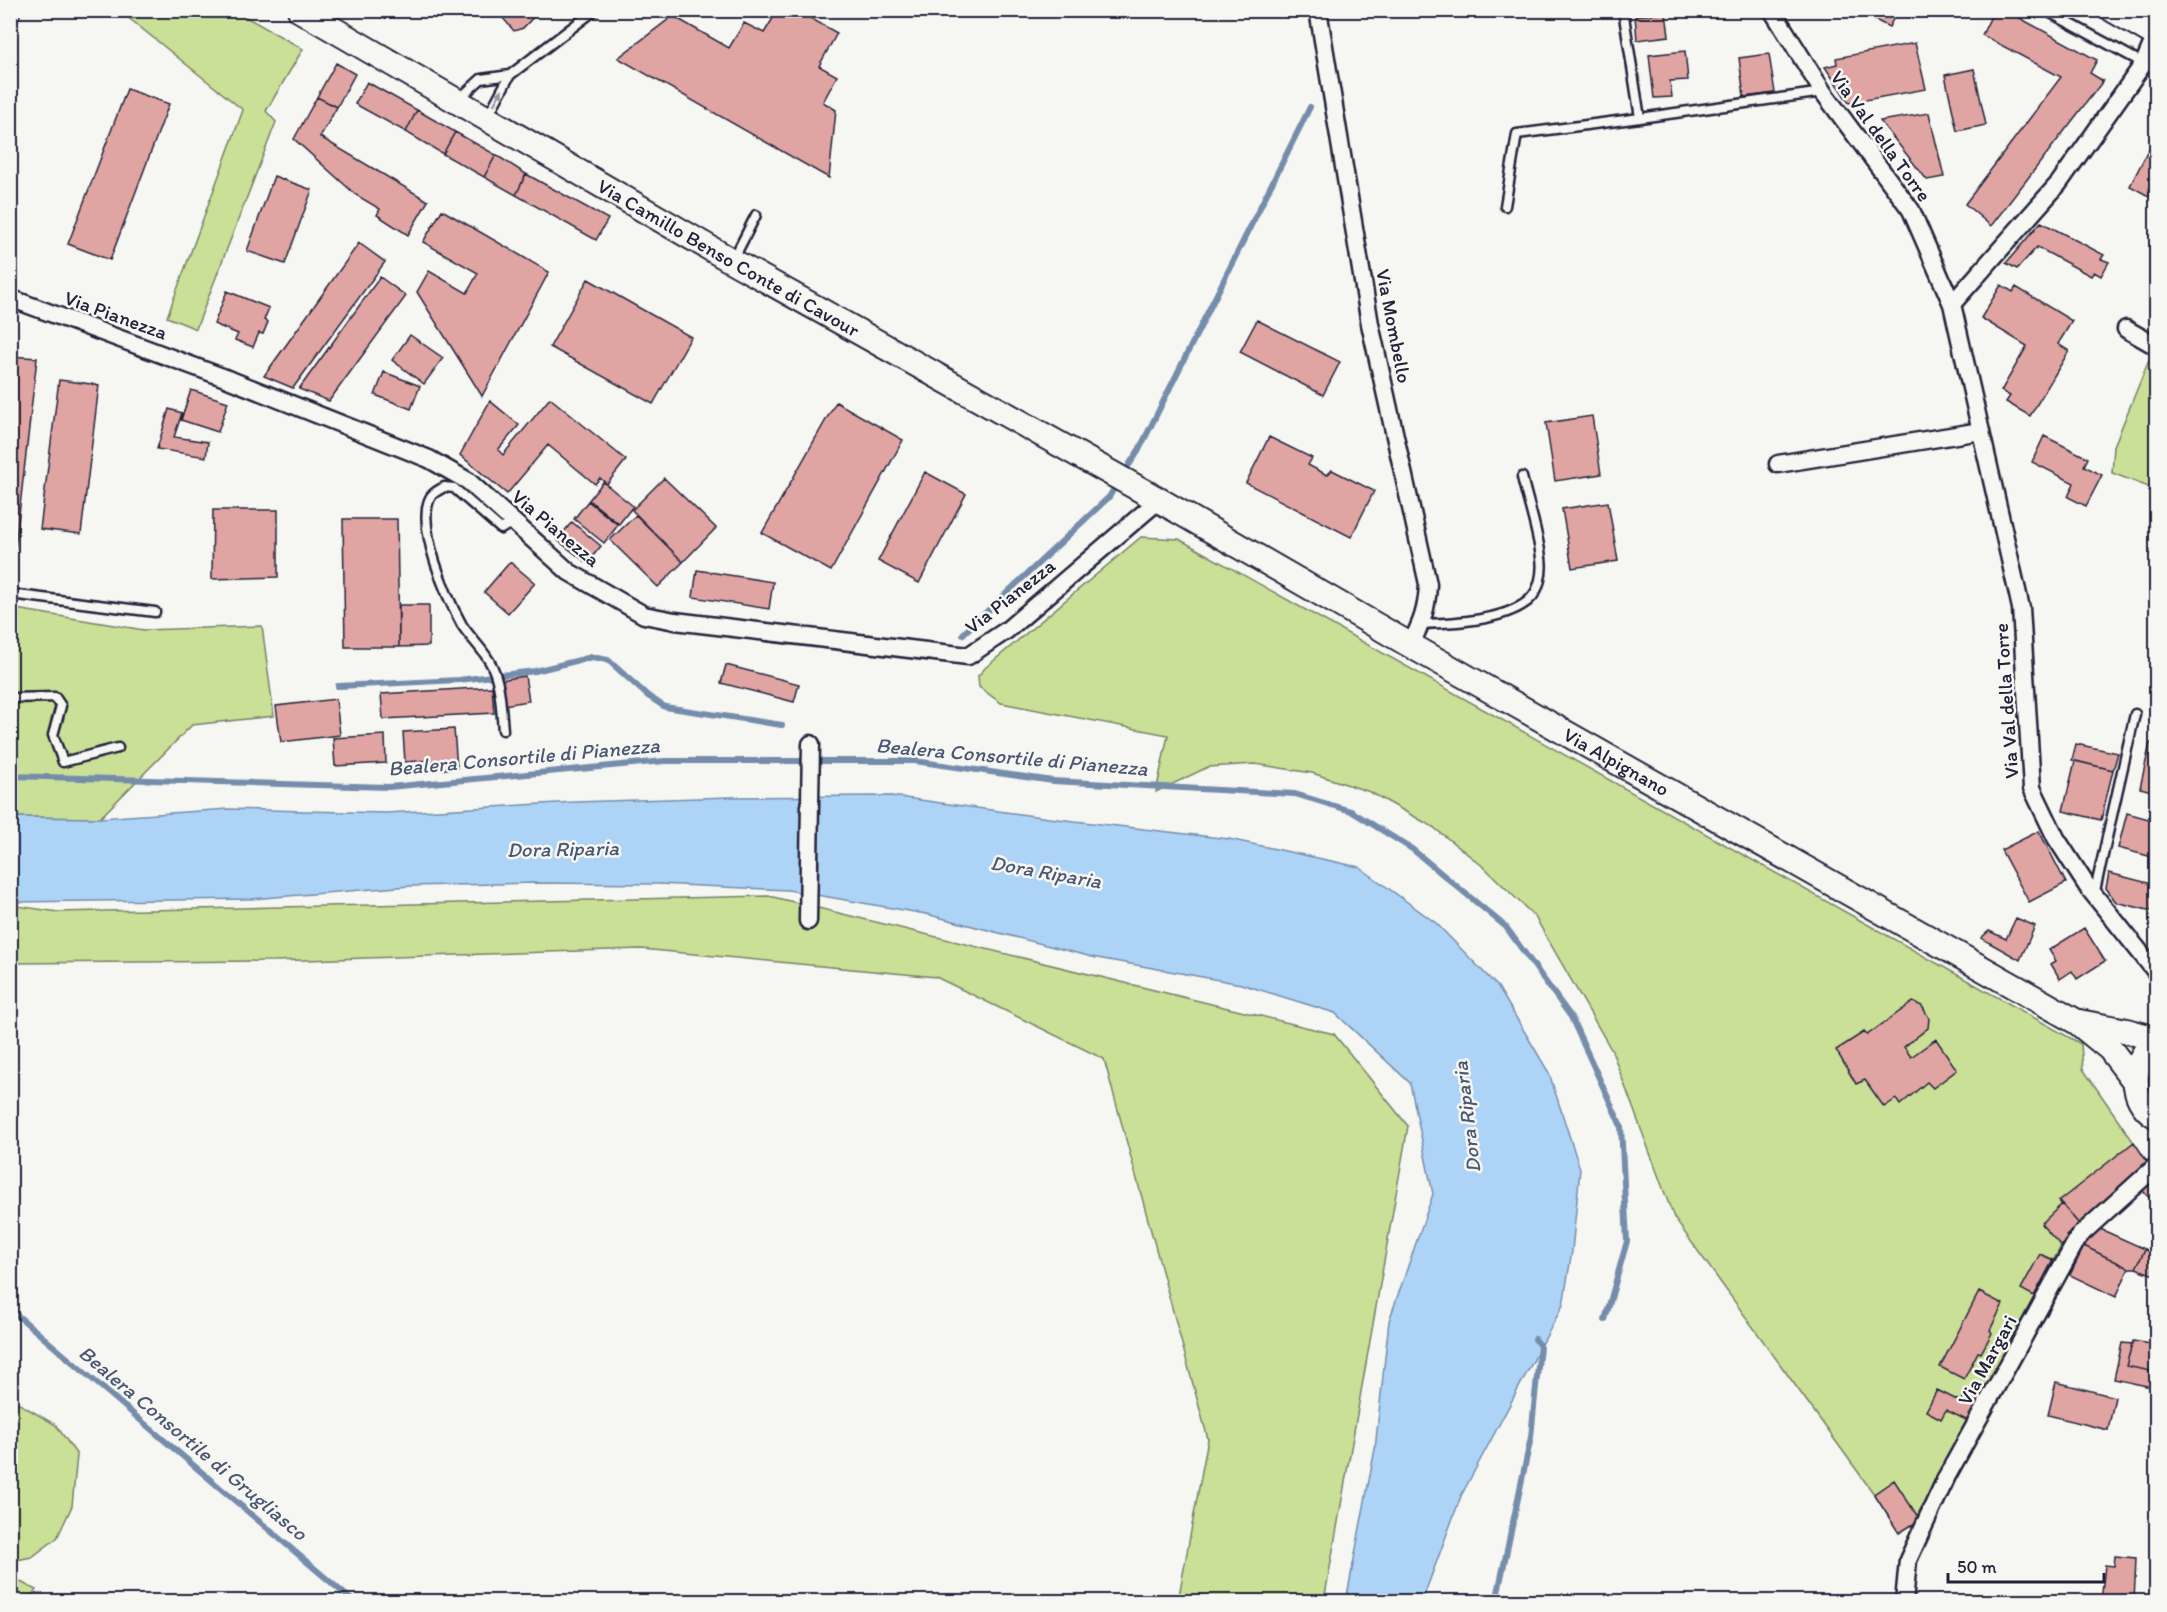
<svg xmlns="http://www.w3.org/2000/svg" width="2167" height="1612" viewBox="0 0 2167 1612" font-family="Itim,sans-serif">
<rect width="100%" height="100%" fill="#f6f6f2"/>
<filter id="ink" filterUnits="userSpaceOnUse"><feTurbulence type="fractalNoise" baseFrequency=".0167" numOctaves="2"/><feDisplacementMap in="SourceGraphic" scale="12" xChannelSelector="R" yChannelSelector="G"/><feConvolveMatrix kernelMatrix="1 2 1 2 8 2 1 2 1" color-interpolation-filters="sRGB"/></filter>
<g filter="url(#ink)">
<path fill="#c9e096" stroke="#768168" stroke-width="1.5" d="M120 11H235L303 49 266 111 276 122 196 329 167 317 243 110Z
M2149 360 2156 364V490L2112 473 2114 446Z
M1141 537 1179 539 2081 1044 2083 1069 2148 1163 2067 1235 2069 1239 2061 1246 1917 1516 1920 1520 1899 1533 1874 1494 1674 1218 1612 1051 1535 917 1485 868 1433 827 1370 792 1312 773 1255 764 1208 767 1156 792 1168 735 1001 703 979 687 978 676 985 668Z
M10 608 144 630 262 626 274 716 192 725 100 818 11 817Z
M769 896 1334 1034 1408 1126 1324 1601H1178L1208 1439 1104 1059 936 977 641 949 275 961 11 963V905L58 912Z
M11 1399 56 1425 77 1455 72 1506 57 1538 32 1557 11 1561Z
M11 1577 36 1590 26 1601H11Z"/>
<path fill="#add4f6" stroke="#758dab" stroke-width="1.5" d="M891 796 1049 818 1229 839 1359 867 1436 923 1498 987 1549 1073 1580 1169 1572 1251 1563 1305 1461 1496 1422 1601H1346L1375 1449 1389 1321 1433 1194 1410 1083 1335 1013 1241 984 1092 957 926 914 788 890 658 884 536 883 410 886 251 899 11 902V817L100 818 228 809 386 813 576 802 730 797Z"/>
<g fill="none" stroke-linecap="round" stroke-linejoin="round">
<path stroke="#758dab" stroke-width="6" d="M1129 465 1139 450 1310 107
M963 634 1109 497 1115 487
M338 686 459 680 535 671 592 657 608 660 648 696 665 707 782 725
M10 776 389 787 664 761H915L1053 781 1295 794 1351 811 1412 849 1506 927 1571 1017 1621 1126 1627 1241 1605 1320
M10 1309 354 1602
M1496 1602 1531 1437 1540 1346 1535 1339"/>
</g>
<path fill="#e0a5a2" stroke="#22223b" stroke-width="1.5" d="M10 10H22L10 41Z
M496 10H540L523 28 514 31Z
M778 10H796L837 33 819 66 837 76 823 102 836 110 829 178 618 58 673 16 729 48 744 23 764 33Z
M1855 10H1898L1889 27Z
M1994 10H2005L2097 60 2090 73 2103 81 1991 226 1965 204 2061 77 1982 35Z
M1666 13 1669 36 1637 40 1635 16Z
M1915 43 1926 89 1849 103 1825 67 1837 64 1836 58Z
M1685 51 1688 80 1670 81 1672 97 1654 98 1649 55Z
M1769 54 1775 93 1744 97 1739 58Z
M336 63 355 74 337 107 317 97Z
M1974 69 1986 125 1957 131 1945 75Z
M367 82 417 110 406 132 355 104Z
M127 89 169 104 110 260 68 244Z
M317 97 337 107 320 137 428 201 408 235 377 215 380 209 356 195 294 139Z
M417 110 455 132 443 154 406 132Z
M1929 113 1944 177 1927 180 1880 121Z
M455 132 496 155 484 177 443 154Z
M2156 135V200L2130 186Z
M496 155 526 174 516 195 484 177Z
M526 174 608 219 596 240 516 195Z
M274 176 312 190 285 264 247 251Z
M442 210 549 272 482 396 417 292 429 271 467 293 478 273 423 242Z
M2041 222 2104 255 2101 259 2109 262 2101 276 2094 272 2091 276 2037 247 2017 269 2006 263Z
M359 243 385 262 293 388 264 376Z
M380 277 406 296 329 401 299 389Z
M588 279 691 337 653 404 550 347Z
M2001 285 2013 292 2016 287 2072 321 2058 344 2069 351 2030 416 2006 402 2010 396 2001 391 2027 346 1981 318Z
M227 291 269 308 264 320 268 322 263 334 259 333 253 347 235 340 238 334 214 324Z
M1257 320 1340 362 1323 395 1240 352Z
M410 335 443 358 424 384 392 360Z
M10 356 37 358 13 567H10Z
M384 372 420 386 411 409 375 395Z
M59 380 99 385 81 534 40 529Z
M191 390 228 402 218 432 181 420Z
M550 398 626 460 607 484 600 478 595 484 548 445 507 494 460 455 490 401 519 425 498 450 503 455Z
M836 402 903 440 831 571 762 533Z
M169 409 182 413 174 437 208 442 206 457 157 449Z
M1592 416 1601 474 1555 481 1546 423Z
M2044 436 2088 458 2084 466 2102 475 2086 506 2068 497 2074 483 2032 462Z
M1269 437 1312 458 1308 465 1327 475 1332 470 1374 491 1351 537 1246 483Z
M925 472 966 494 919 583 878 561Z
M664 478 716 528 683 562 632 510Z
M603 482 633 506 619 524 589 500Z
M588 501 618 525 604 543 574 519Z
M1608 502 1618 561 1572 568 1562 509Z
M213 510H278V577L212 579Z
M636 515 683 562 658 587 610 540Z
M343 519H397L399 647H345Z
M572 522 601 546 587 563 557 540Z
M510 562 535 583 508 613 484 592Z
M697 570 773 582 769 609 693 597Z
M399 605H429V646L399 647Z
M726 665 799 684 794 702 721 683Z
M525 676 529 701 504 705 500 680Z
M492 687 494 713 383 719 381 694Z
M336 699 340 735 281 742 276 706Z
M454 729 457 768 432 770 431 760 405 762 403 732Z
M385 735 386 763 335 766 333 738Z
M2150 743 2156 744V792L2140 788Z
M2076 744 2118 753 2113 770 2072 760Z
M2075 761 2113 770 2101 820 2063 811Z
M2127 813 2156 821V858L2118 848Z
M2039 831 2066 883 2029 902 2001 850Z
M2109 873 2156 885V912L2116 902 2106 888Z
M2016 918 2035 926 2020 960 1981 938 1989 931 2006 939Z
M2084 928 2105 961 2077 979 2072 971 2060 979 2051 964 2056 961 2049 950Z
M1913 1002 1922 1006 1929 1018 1928 1028 1904 1047 1911 1057 1936 1039 1957 1070 1933 1088 1927 1082 1900 1105 1896 1099 1884 1107 1865 1080 1856 1084 1836 1050 1864 1032 1867 1035Z
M2134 1142 2148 1163 2079 1224 2059 1201Z
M2156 1177V1205L2141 1189Z
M2062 1204 2079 1224 2066 1236 2069 1239 2061 1246 2041 1224Z
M2098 1228 2145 1249 2136 1268H2129L2084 1246Z
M2084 1246 2129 1268 2116 1297 2070 1275Z
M2145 1249 2156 1255V1276L2136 1268Z
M2040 1254 2053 1260 2034 1296 2021 1289Z
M1979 1292 2003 1304 1990 1330 1992 1333 1981 1353 1978 1352 1964 1379 1940 1367Z
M2133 1341 2156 1345V1372L2126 1366Z
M2122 1343 2132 1344 2126 1366 2156 1372V1388L2114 1379Z
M2056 1382 2115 1397 2108 1430 2048 1415Z
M1937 1390 1961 1402 1966 1392 1979 1399 1968 1421 1946 1410 1941 1419 1926 1411Z
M1894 1480 1920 1520 1899 1533 1874 1494Z
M2115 1556 2136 1558 2134 1602H2101L2105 1565 2114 1566Z"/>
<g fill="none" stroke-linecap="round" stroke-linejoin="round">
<defs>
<path id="lane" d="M1623 10 1640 118 1823 92
M2045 10 2156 70
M459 99 481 79 510 75
M488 116 510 75 595 10
M1505 206 1517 134 1640 118
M733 260 756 215
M10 594 155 612
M1421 624C1453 623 1503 621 1528 601 1540 591 1543 572 1541 558 1538 531 1528 503 1522 477
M10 698 55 697 61 706 53 735 63 762 118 748
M503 730C501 710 501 685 492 666 485 651 471 639 462 625 447 598 416 527 430 498 432 493 439 490 444 487L454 488 501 529 514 521
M2094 895 2135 714"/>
<path id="street" d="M1318 10 1370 324 1428 584C1427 609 1422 623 1410 645
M1772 10 1823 92 1911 210 1952 304 2021 608 2032 788 2056 838 2087 886 2156 972
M10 298 228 379 429 459 468 481 569 572 644 615 675 621 968 656 1007 630 1159 500
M1952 304 2059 183 2144 63 2156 35
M2126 329 2156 346
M1778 464 1981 431
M808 921 811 744
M1904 1602 1908 1560 1947 1476 2079 1236 2156 1166"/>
<g id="secondary">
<path id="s1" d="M300 10 732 261 1159 500 1410 645 2077 1022 2110 1049 2136 1083"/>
<path d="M2113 10 2156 35"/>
<path d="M2079 1022 2127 1031 2156 1039"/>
<path d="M2156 1041C2131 1060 2127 1099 2156 1116"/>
</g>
</defs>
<use href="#lane" stroke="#22223b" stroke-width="13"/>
<use href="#street" stroke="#22223b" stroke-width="21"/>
<use href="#secondary" stroke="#22223b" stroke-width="28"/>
<use href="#lane" stroke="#f6f6f2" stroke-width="8"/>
<use href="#street" stroke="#f6f6f2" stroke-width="16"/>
<use href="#secondary" stroke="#f6f6f2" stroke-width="24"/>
</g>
<defs><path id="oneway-solid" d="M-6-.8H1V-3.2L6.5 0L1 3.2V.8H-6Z" transform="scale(1.5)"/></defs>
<use fill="#9797a0" href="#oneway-solid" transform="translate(498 97) rotate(-62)"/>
</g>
<g text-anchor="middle" stroke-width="5" stroke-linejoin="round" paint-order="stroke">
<g font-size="20" fill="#22223b" stroke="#f6f6f2">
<text transform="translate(1881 136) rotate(54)" y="7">Via Val della Torre</text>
<text dy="7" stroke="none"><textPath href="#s1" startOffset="495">Via Camillo Benso Conte di Cavour</textPath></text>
<text transform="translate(116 315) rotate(20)" y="7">Via Pianezza</text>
<text transform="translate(1394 326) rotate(79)" y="7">Via Mombello</text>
<text transform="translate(556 528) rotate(40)" y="7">Via Pianezza</text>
<text transform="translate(1010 596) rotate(-38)" y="7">Via Pianezza</text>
<text transform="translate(2006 701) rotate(-94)" y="7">Via Val della Torre</text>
<text dy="7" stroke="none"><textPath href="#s1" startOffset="1516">Via Alpignano</textPath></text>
<text transform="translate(1987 1360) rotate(-61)" y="7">Via Margari</text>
</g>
<g font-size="21" font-style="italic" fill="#4c5773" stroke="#f6f6f2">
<text transform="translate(524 757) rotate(-5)" y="7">Bealera Consortile di Pianezza</text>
<text transform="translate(1012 757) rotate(5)" y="7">Bealera Consortile di Pianezza</text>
<text transform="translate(563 849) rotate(-1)" y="7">Dora Riparia</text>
<text transform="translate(1046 872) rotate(10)" y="7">Dora Riparia</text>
<text transform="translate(1467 1117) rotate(-97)" y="7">Dora Riparia</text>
<text transform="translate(193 1443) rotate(40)" y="7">Bealera Consortile di Grugliasco</text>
</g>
</g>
<rect width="2167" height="1612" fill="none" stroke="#f6f6f2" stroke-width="36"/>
<rect x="18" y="18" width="2131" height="1576" fill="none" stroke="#22223b" stroke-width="2" filter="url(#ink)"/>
<path d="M1948 1573v9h156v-9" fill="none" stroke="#22223b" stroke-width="3"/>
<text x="1957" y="1573" font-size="18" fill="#22223b" stroke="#f6f6f2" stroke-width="4.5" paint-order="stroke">50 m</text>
</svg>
